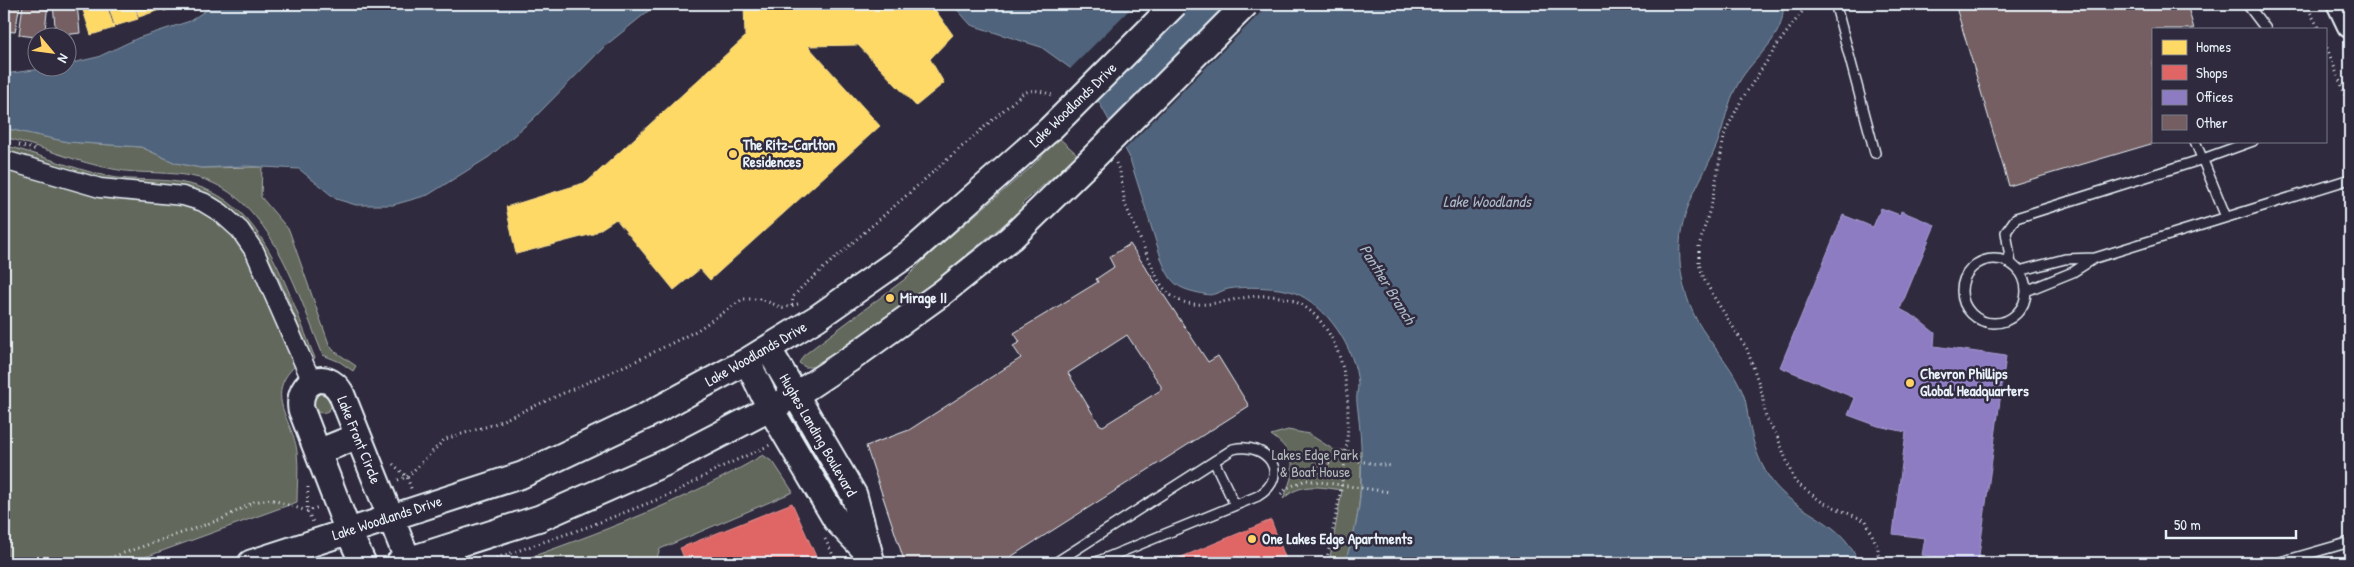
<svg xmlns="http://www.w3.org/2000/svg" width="2354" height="567" viewBox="0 0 2354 567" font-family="'Patrick Hand',sans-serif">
<rect width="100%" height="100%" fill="#2f2a3d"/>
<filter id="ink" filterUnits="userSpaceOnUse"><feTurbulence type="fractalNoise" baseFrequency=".02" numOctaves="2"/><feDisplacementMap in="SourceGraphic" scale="10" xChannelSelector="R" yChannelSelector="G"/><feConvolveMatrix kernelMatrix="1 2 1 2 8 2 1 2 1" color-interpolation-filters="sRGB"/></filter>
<g filter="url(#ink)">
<path fill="#64685b" stroke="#a6acaa" d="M4 128 68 142 141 147 176 163 201 168 262 167 261 197 289 230 329 344 333 350 356 366 353 371 340 362 323 355C297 293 271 198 199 178 170 170 141 175 113 169 75 162 40 146 4 137Z
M1059 138 1078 155 1022 204 1025 207 902 308 849 346 815 367H805L799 363 803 356 813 348 905 279 931 253 1031 167Z
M4 145C38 154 71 168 106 176 134 182 164 177 193 185 266 204 289 296 315 358L312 360C288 304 263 211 200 191 171 182 142 186 113 181 76 174 41 158 4 151Z
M4 169C35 177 67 188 99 195 143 206 189 194 226 227 258 257 278 325 295 366 263 396 294 421 297 452 299 468 297 486 297 502L129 563H4Z
M326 390 333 405 328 411C317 416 314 410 310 400L312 393Z
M1288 430 1309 434 1334 450 1361 451V458L1393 463 1361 465C1361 500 1357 532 1344 563H1329L1342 490C1319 487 1301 482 1283 499 1296 471 1298 454 1271 435Z
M763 455 774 463 793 492 660 549 655 563H638L635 557 619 563H514C599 533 685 501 763 455Z"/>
<path fill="#50647b" stroke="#8d9cad" d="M215 4H657L605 46 532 120 489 157 428 195 393 205H356L336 199 299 169 245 166 201 168 176 163 141 147 68 142 4 128V74L49 68H68V64L98 57 138 38 190 21Z
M952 4H1783C1786 39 1753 56 1738 84 1727 103 1725 124 1717 144 1704 177 1682 206 1680 243 1678 272 1686 304 1702 329 1717 352 1735 370 1744 396 1747 404 1747 414 1749 422 1753 444 1760 467 1775 485 1801 516 1845 521 1858 563H1344C1365 513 1364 456 1357 403 1356 396 1358 390 1358 384 1355 348 1327 305 1293 292 1279 287 1243 286 1228 289 1223 290 1219 293 1214 294 1210 296 1204 294 1199 293 1176 288 1171 283 1162 261L1129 156 1091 88 1077 73 1041 47 971 25Z"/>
<path fill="#2f2a3d" d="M1135 4H1193L1096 102 1089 89 1069 70Z
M1228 4H1269L1123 151 1108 124Z"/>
<path fill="#ffd966" stroke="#f8e092" d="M81 4H106L114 28 91 35Z
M108 4H134L138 19 115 26Z
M135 4H160L162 9 139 17Z
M162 4H185L164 11Z
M744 4H931L953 35 930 59 944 83 916 106 858 45 808 46 880 126 710 280 700 269 674 290 616 219 593 234 516 254 506 207 587 182 745 37Z"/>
<path fill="#e06666" stroke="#e29092" d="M792 503 819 563H686L680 548Z
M1271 520 1287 562 1285 563H1152L1165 558 1167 563Z"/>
<path fill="#8e7cc3" stroke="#a99fd3" d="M1881 208 1900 215 1901 211 1935 225 1900 309 1915 317 1935 333 1934 346 2006 356 1978 563H1942V558L1922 555 1925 538 1893 534 1906 432 1878 426 1848 415 1855 398 1780 367 1843 215 1873 227Z"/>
<path fill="#745e62" stroke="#e8f1f8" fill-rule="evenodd" d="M4 4H20L15 32 4 31Z
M23 4H48L44 38 19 35Z
M53 4H77L80 33 56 36Z
M1955 4H2187L2194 29H2153V141H2161L2009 186Z
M1130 244 1208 362 1218 356 1249 406 1001 563H905L866 446 909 430 1021 358 1013 346 1020 342 1014 333 1098 282 1096 279 1114 267 1109 257ZM1127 335 1161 386V390L1103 426 1099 424 1068 373Z
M1324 458 1330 464 1320 473 1314 467Z"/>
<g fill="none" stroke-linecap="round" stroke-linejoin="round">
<defs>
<path id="lane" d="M1838 4 1837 10 1875 153
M2247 4 2266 29
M2195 141 2226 217
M1962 291a32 32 0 1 1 64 0a32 32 0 1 1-64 0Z
M2011 264 2006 232 2016 218 2203 159 2253 141
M2019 271 2065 259 2095 258 2350 179
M2026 291 2073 272 2095 258
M1214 461 1235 505
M1055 563 1233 449C1267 441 1292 475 1258 496L1094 563
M2277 563 2350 542"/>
<path id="street" d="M4 160 100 188 183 196 203 202 221 213 240 230 255 252 312 382"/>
<path id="secondary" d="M2340 4 2350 25
M768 348 854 495 872 563
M747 361 770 408 836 520 868 553
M318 452 358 436
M251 563 522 475 646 416 747 361 817 318 911 252 1050 129
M363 563 348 531 301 409C297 381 326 368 341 393L409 563
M399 563 540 518 667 462 794 396 853 357 942 293 1011 238 1087 164"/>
</defs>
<use href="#lane" stroke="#e8f1f8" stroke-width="12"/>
<use href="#street" stroke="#e8f1f8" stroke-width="21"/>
<use href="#secondary" stroke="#e8f1f8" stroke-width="29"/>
<path stroke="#e8f1f8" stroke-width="3" stroke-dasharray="1 4" stroke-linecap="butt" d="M1808 4 1778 44 1742 99 1725 132 1712 202 1699 246V264L1704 279 1714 297 1747 349 1762 393 1766 418 1777 436 1795 482 1822 502 1866 521 1878 548V563
M2306 4 2319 29
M2325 43 2344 92 2350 117
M19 145 37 150
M1116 163 1120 172 1125 204 1158 280C1186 326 1231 292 1272 296 1293 298 1308 306 1321 322 1370 383 1340 493 1326 563
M792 306 793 297 801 288 1022 94C1032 88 1043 91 1054 96
M1344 459 1391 466
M393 464 407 477 412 491
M398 480 407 477 445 439 492 425 640 359 696 331 743 299H761L783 308 798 304
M308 487 307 511 313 522
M1281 494 1287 488 1306 480 1390 492
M825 539 837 563
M95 563 222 519 254 502 270 499 307 511 319 507
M482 563 590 526 674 493 719 468 770 445"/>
<use href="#lane" stroke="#2f2a3d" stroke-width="9"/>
<use href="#street" stroke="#2f2a3d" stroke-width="18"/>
<use href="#secondary" stroke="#2f2a3d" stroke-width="25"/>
<defs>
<path id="secondary-bridge" d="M1050 129 1175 4
M1087 164 1246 4"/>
</defs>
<use href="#secondary-bridge" stroke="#e8f1f8" stroke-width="29" stroke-linecap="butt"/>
<use href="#secondary-bridge" stroke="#2f2a3d" stroke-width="25"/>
</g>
</g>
<g fill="#ffd166" stroke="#2f2a3d" stroke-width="2">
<circle cx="733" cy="154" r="5"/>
<circle cx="890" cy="298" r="5"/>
<circle cx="1910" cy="383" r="5"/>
<circle cx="1252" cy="539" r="5"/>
</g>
<g text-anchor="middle" stroke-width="5" stroke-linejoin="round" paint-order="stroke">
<g font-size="15" fill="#e8f1f8" stroke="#2f2a3d">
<text transform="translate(1073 105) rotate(-44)" y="5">Lake Woodlands Drive</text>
<text transform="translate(756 354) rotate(-30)" y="5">Lake Woodlands Drive</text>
<text transform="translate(818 435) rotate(60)" y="5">Hughes Landing Boulevard</text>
<text transform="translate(359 440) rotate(68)" y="5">Lake Front Circle</text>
<text transform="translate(387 518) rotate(-18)" y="5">Lake Woodlands Drive</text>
</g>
<g font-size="15" font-weight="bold" fill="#e8f1f8" stroke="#2f2a3d" text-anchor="start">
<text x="743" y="150">The Ritz-Carlton<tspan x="743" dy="17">Residences</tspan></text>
<text x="900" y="303">Mirage II</text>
<text x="1920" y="379">Chevron Phillips<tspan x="1920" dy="17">Global Headquarters</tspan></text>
<text x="1262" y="544">One Lakes Edge Apartments</text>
</g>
<g font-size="15" fill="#b3bab9" stroke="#2f2a3d">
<text x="1315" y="460">Lakes Edge Park<tspan x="1315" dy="17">&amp; Boat House</tspan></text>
</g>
<g font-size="16" font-style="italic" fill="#abb9c6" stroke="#2f2a3d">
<text x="1487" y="207">Lake Woodlands</text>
<text transform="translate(1388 284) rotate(58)" y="6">Panther Branch</text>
</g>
</g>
<rect width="2354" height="567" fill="none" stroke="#2f2a3d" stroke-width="20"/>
<rect x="10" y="10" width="2334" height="547" fill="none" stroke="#e8f1f8" stroke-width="2" filter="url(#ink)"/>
<rect x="2152" y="28" width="175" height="115" fill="#2f2a3d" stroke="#797a88"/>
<rect x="2162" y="40" width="25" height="15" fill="#ffd966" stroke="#797a88"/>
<text x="2196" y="52" font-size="15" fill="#e8f1f8">Homes</text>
<rect x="2162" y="65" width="25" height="15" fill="#e06666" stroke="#797a88"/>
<text x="2196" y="78" font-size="15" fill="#e8f1f8">Shops</text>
<rect x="2162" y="90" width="25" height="15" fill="#8e7cc3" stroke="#797a88"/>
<text x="2196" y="102" font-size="15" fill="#e8f1f8">Offices</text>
<rect x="2162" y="115" width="25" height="15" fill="#745e62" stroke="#797a88"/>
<text x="2196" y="128" font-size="15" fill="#e8f1f8">Other</text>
<g transform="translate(52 52) rotate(119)"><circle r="24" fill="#2f2a3d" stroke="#797a88"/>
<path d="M0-4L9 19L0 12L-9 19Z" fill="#ffd166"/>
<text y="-8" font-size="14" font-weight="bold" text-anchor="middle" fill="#e8f1f8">N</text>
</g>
<path d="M2166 530v8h130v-8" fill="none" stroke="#e8f1f8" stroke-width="2.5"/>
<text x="2174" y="530" font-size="15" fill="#e8f1f8" stroke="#2f2a3d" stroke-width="4" paint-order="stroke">50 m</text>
</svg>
